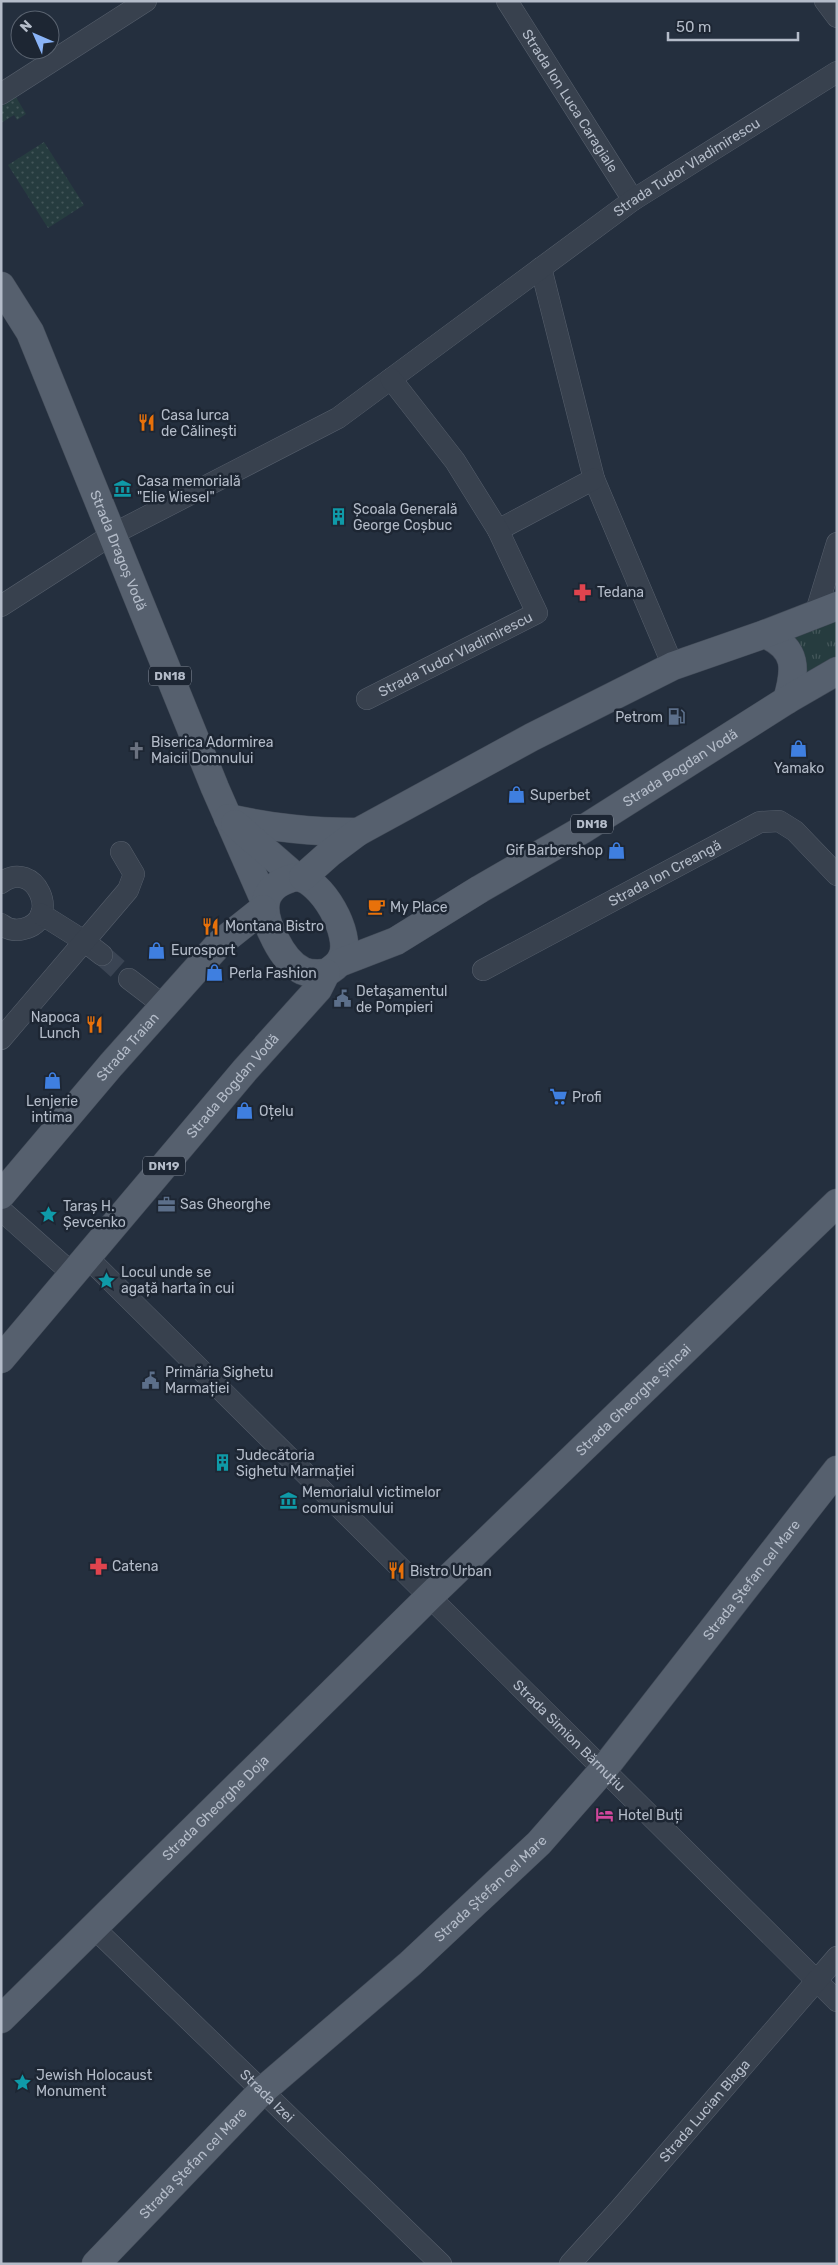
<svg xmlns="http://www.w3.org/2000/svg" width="838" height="2265" viewBox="0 0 838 2265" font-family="Rubik,sans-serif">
<defs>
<pattern id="grass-dots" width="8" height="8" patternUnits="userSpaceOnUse" patternTransform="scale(1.25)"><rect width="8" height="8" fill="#263c3f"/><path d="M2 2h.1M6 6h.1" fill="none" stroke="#435659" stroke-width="1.8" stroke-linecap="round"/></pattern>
<pattern id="park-tufts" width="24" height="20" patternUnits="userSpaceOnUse" patternTransform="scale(1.25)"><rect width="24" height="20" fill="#263c3f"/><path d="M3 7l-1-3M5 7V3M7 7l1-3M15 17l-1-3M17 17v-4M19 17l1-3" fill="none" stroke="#435659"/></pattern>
</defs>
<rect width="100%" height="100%" fill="#242f3e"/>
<path fill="url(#grass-dots)" d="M16 97 26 114 17 120 14 115 1 123V107Z
M44 142 84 205 48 228 8 165Z"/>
<path fill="url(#park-tufts)" d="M837 618V659L806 678 786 640Z"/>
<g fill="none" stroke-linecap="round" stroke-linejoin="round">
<path stroke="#3a4453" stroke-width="21" stroke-dasharray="21 11" stroke-linecap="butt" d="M102 955 129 979"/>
<defs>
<g id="minor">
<path id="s1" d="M507 1 633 200"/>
<path d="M825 1 837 17"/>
<path d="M1 94 146 1"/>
<path d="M541 268 594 479 673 666"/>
<path d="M498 530 594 479"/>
<path id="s2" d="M1 606 113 534 338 418 633 200 837 72"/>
<path d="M815 615 837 543"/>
<path id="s3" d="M367 699 537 613 498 530 455 461 391 379"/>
<path d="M1 883C35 857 63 920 23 929 15 931 7 929 1 924"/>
<path d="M41 914 84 941 102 955"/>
<path id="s4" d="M483 970 760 822 779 821 795 831 837 875"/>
<path d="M129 979 163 1005"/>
<path d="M1 1039 128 890 134 874 121 852"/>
<path d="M1 1210 74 1275"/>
<path id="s5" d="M88 1258 837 2001"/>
<path id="s6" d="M94 1928 441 2264"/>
<path id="s7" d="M570 2264 618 2211 837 1957"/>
</g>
<g id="major">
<path id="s8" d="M1 286 30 332 215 788 265 902"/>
<path d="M765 634C798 649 796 669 787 700"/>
<path d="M228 818C274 828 311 832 358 832"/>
<path d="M235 824 296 877"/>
<path d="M296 877C321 878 353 935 342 957 339 965 332 969 326 973 318 974 310 974 303 971 290 965 281 951 275 939 260 911 259 886 296 877Z"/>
<path d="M303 877 330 853 358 832 532 737 673 666 765 634 837 606"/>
<path id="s9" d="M339 963 396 941 480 889 582 830 787 700 837 671"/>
<path id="s10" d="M1 1195 111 1065 219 944 263 909"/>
<path id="s11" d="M1 1359 245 1070 318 989 326 973"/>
<path id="s12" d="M1 2019 429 1597 837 1203"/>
<path id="s13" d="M96 2264 262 2091 411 1963 539 1843 603 1770 837 1470"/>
</g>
</defs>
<use href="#minor" stroke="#565f6c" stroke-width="22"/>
<use href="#major" stroke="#414a57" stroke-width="29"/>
<use href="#minor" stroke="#38414e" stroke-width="21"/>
<use href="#major" stroke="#56606e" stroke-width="28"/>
</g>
<defs>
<symbol id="restaurant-bare" viewBox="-9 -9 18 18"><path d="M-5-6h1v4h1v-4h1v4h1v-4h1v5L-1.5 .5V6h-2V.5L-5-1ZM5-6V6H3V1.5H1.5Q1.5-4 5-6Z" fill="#e8710a" stroke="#1d2633" stroke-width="2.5" paint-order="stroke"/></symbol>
<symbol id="museum-bare" viewBox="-9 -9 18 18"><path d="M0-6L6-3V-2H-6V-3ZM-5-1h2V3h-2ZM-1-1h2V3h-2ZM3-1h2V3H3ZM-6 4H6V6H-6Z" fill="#0f9aa8" stroke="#1d2633" stroke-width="2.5" paint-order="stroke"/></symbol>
<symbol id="building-bare" viewBox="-9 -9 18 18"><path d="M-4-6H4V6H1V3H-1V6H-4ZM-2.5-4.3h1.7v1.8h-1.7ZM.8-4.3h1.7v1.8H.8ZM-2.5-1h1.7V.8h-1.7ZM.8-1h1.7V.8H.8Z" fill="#0f9aa8" stroke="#1d2633" stroke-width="2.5" paint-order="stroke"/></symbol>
<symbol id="pharmacy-bare" viewBox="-9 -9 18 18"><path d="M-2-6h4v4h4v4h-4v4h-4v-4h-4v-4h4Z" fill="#e0444e" stroke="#1d2633" stroke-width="2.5" paint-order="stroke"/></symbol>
<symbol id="fuel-bare" viewBox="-9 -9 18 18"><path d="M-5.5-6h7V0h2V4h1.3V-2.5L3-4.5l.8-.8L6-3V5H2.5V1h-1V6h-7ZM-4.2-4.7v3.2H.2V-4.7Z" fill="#5c6f8a" stroke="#1d2633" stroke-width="2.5" paint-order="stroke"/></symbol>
<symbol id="shop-bare" viewBox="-9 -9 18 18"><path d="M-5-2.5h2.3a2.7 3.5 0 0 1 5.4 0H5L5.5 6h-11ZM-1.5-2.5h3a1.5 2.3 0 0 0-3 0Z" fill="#3f7fe0" stroke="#1d2633" stroke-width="2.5" paint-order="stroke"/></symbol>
<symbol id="church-bare" viewBox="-9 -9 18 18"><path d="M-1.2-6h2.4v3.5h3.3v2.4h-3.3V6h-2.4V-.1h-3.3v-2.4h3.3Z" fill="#6b7280" stroke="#1d2633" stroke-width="2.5" paint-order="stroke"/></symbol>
<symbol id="cafe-bare" viewBox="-9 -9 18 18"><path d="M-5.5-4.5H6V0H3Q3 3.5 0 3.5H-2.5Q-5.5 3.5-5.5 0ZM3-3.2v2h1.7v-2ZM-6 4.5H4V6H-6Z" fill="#e8710a" stroke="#1d2633" stroke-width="2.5" paint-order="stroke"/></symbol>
<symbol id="civic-bare" viewBox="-9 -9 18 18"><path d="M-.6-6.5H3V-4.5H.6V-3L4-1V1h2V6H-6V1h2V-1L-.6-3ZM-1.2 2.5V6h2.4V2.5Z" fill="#5c6f8a" stroke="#1d2633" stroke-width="2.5" paint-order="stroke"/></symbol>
<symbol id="supermarket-bare" viewBox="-9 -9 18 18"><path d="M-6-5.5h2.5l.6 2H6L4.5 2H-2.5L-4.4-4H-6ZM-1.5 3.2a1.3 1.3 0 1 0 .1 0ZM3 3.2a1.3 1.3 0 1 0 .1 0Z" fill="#3f7fe0" stroke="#1d2633" stroke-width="2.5" paint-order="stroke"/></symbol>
<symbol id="office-bare" viewBox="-9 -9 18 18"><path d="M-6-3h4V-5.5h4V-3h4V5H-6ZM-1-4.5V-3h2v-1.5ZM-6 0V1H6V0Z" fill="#5c6f8a" stroke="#1d2633" stroke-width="2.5" paint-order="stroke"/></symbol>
<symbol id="sight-bare" viewBox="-9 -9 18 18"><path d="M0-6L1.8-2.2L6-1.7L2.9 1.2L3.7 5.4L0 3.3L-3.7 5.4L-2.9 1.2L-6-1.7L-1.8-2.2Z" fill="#0f9aa8" stroke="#1d2633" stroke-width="2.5" paint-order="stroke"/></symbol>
<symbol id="hotel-bare" viewBox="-9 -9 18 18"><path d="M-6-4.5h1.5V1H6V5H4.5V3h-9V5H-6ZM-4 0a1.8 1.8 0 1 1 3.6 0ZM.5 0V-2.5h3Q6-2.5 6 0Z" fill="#d1479c" stroke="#1d2633" stroke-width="2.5" paint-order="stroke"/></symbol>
</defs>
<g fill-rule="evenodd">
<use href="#restaurant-bare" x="134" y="410" width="25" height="25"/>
<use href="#museum-bare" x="110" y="476" width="25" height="25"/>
<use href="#building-bare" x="326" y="504" width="25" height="25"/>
<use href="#pharmacy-bare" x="570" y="580" width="25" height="25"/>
<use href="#fuel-bare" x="664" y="704" width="25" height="25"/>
<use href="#shop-bare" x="786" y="736" width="25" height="25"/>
<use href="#church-bare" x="124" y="738" width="25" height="25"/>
<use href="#shop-bare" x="504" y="782" width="25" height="25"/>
<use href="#shop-bare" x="604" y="838" width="25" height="25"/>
<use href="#cafe-bare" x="364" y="894" width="25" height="25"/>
<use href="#restaurant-bare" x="198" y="914" width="25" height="25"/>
<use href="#shop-bare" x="144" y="938" width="25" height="25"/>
<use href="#shop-bare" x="202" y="960" width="25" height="25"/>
<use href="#civic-bare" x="330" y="986" width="25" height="25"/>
<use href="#restaurant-bare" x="82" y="1012" width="25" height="25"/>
<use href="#shop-bare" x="40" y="1068" width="25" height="25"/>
<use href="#supermarket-bare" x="546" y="1084" width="25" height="25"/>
<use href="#shop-bare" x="232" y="1098" width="25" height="25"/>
<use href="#office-bare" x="154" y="1192" width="25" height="25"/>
<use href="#sight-bare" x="36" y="1202" width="25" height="25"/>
<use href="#sight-bare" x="94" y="1268" width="25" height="25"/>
<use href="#civic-bare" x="138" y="1368" width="25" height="25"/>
<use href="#building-bare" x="210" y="1450" width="25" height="25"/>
<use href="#museum-bare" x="276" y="1488" width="25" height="25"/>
<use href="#pharmacy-bare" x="86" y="1554" width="25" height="25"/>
<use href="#restaurant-bare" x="384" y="1558" width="25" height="25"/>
<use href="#hotel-bare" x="592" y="1802" width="25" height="25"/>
<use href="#sight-bare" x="10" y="2070" width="25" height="25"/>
</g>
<g text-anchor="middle" stroke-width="5" stroke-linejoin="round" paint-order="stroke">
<g fill="#1d2633" stroke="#878f9c" stroke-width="1">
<rect x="149" y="666.5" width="42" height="19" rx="4"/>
<rect x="571" y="814.5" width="42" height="19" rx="4"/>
<rect x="143" y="1156.5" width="42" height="19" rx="4"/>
</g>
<g font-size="12" font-weight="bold" fill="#b4bcc9">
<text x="170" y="680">DN18</text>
<text x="592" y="828">DN18</text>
<text x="164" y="1170">DN19</text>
</g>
<g font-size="14" fill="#b4bcc9" stroke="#1d2633">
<text dy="5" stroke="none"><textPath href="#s1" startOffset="118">Strada Ion Luca Caragiale</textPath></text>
<text dy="5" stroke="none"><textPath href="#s2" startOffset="816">Strada Tudor Vladimirescu</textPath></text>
<text dy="5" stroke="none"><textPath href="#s8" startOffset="290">Strada Dragoș Vodă</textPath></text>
<text dy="5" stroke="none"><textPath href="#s3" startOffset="99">Strada Tudor Vladimirescu</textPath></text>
<text dy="5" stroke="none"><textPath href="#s9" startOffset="394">Strada Bogdan Vodă</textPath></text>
<text dy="5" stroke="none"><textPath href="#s4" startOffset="206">Strada Ion Creangă</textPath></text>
<text dy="5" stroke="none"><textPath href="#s10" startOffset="195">Strada Traian</textPath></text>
<text dy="5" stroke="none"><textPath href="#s11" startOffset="358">Strada Bogdan Vodă</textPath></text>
<text dy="5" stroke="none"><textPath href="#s12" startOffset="885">Strada Gheorghe Șincai</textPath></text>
<text dy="5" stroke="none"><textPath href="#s13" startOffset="950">Strada Ștefan cel Mare</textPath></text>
<text dy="5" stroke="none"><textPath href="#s5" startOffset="678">Strada Simion Bărnuțiu</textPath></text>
<text dy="5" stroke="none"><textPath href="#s12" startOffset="301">Strada Gheorghe Doja</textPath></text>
<text dy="5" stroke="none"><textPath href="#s13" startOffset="545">Strada Ștefan cel Mare</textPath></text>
<text dy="5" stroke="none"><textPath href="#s6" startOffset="241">Strada Izei</textPath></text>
<text dy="5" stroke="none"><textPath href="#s7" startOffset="204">Strada Lucian Blaga</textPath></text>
<text dy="5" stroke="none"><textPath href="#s13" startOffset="140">Strada Ștefan cel Mare</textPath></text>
</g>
<g font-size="14" fill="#b4bcc9" stroke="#1d2633" text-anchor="start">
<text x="161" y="420">Casa Iurca<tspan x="161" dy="16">de Călinești</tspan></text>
<text x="137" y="486">Casa memorială<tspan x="137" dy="16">"Elie Wiesel"</tspan></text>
<text x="353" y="514">Școala Generală<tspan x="353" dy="16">George Coșbuc</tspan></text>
<text x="597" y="597">Tedana</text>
<text x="663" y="722" text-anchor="end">Petrom</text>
<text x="151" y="747">Biserica Adormirea<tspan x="151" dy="16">Maicii Domnului</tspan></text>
<text x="799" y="773" text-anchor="middle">Yamako</text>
<text x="530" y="800">Superbet</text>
<text x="603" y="855" text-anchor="end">Gif Barbershop</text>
<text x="390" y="912">My Place</text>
<text x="225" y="931">Montana Bistro</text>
<text x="171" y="955">Eurosport</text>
<text x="229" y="978">Perla Fashion</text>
<text x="356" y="996">Detașamentul<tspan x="356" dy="16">de Pompieri</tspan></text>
<text x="80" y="1022" text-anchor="end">Napoca<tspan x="80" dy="16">Lunch</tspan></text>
<text x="572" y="1102">Profi</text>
<text x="52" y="1106" text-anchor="middle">Lenjerie<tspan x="52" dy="16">intima</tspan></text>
<text x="259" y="1116">Oțelu</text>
<text x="180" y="1209">Sas Gheorghe</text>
<text x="63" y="1211">Taraș H.<tspan x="63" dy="16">Șevcenko</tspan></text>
<text x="121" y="1277">Locul unde se<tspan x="121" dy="16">agață harta în cui</tspan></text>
<text x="165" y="1377">Primăria Sighetu<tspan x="165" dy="16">Marmației</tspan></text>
<text x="236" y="1460">Judecătoria<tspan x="236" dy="16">Sighetu Marmației</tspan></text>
<text x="302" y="1497">Memorialul victimelor<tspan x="302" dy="16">comunismului</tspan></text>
<text x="112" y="1571">Catena</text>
<text x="410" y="1576">Bistro Urban</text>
<text x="618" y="1820">Hotel Buți</text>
<text x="36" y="2080">Jewish Holocaust<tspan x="36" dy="16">Monument</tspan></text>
</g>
</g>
<rect width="838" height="2265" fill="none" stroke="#b4bcc9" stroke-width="5"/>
<g transform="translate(35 35) rotate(315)"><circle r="24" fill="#1d2633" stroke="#59626f"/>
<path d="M0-4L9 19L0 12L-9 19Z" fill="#8ab4f8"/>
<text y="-8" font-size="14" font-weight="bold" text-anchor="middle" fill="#b4bcc9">N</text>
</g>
<path d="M668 32v8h130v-8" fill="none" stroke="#b4bcc9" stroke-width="2.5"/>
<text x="676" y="32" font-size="15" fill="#b4bcc9" stroke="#1d2633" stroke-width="4" paint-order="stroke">50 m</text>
</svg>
